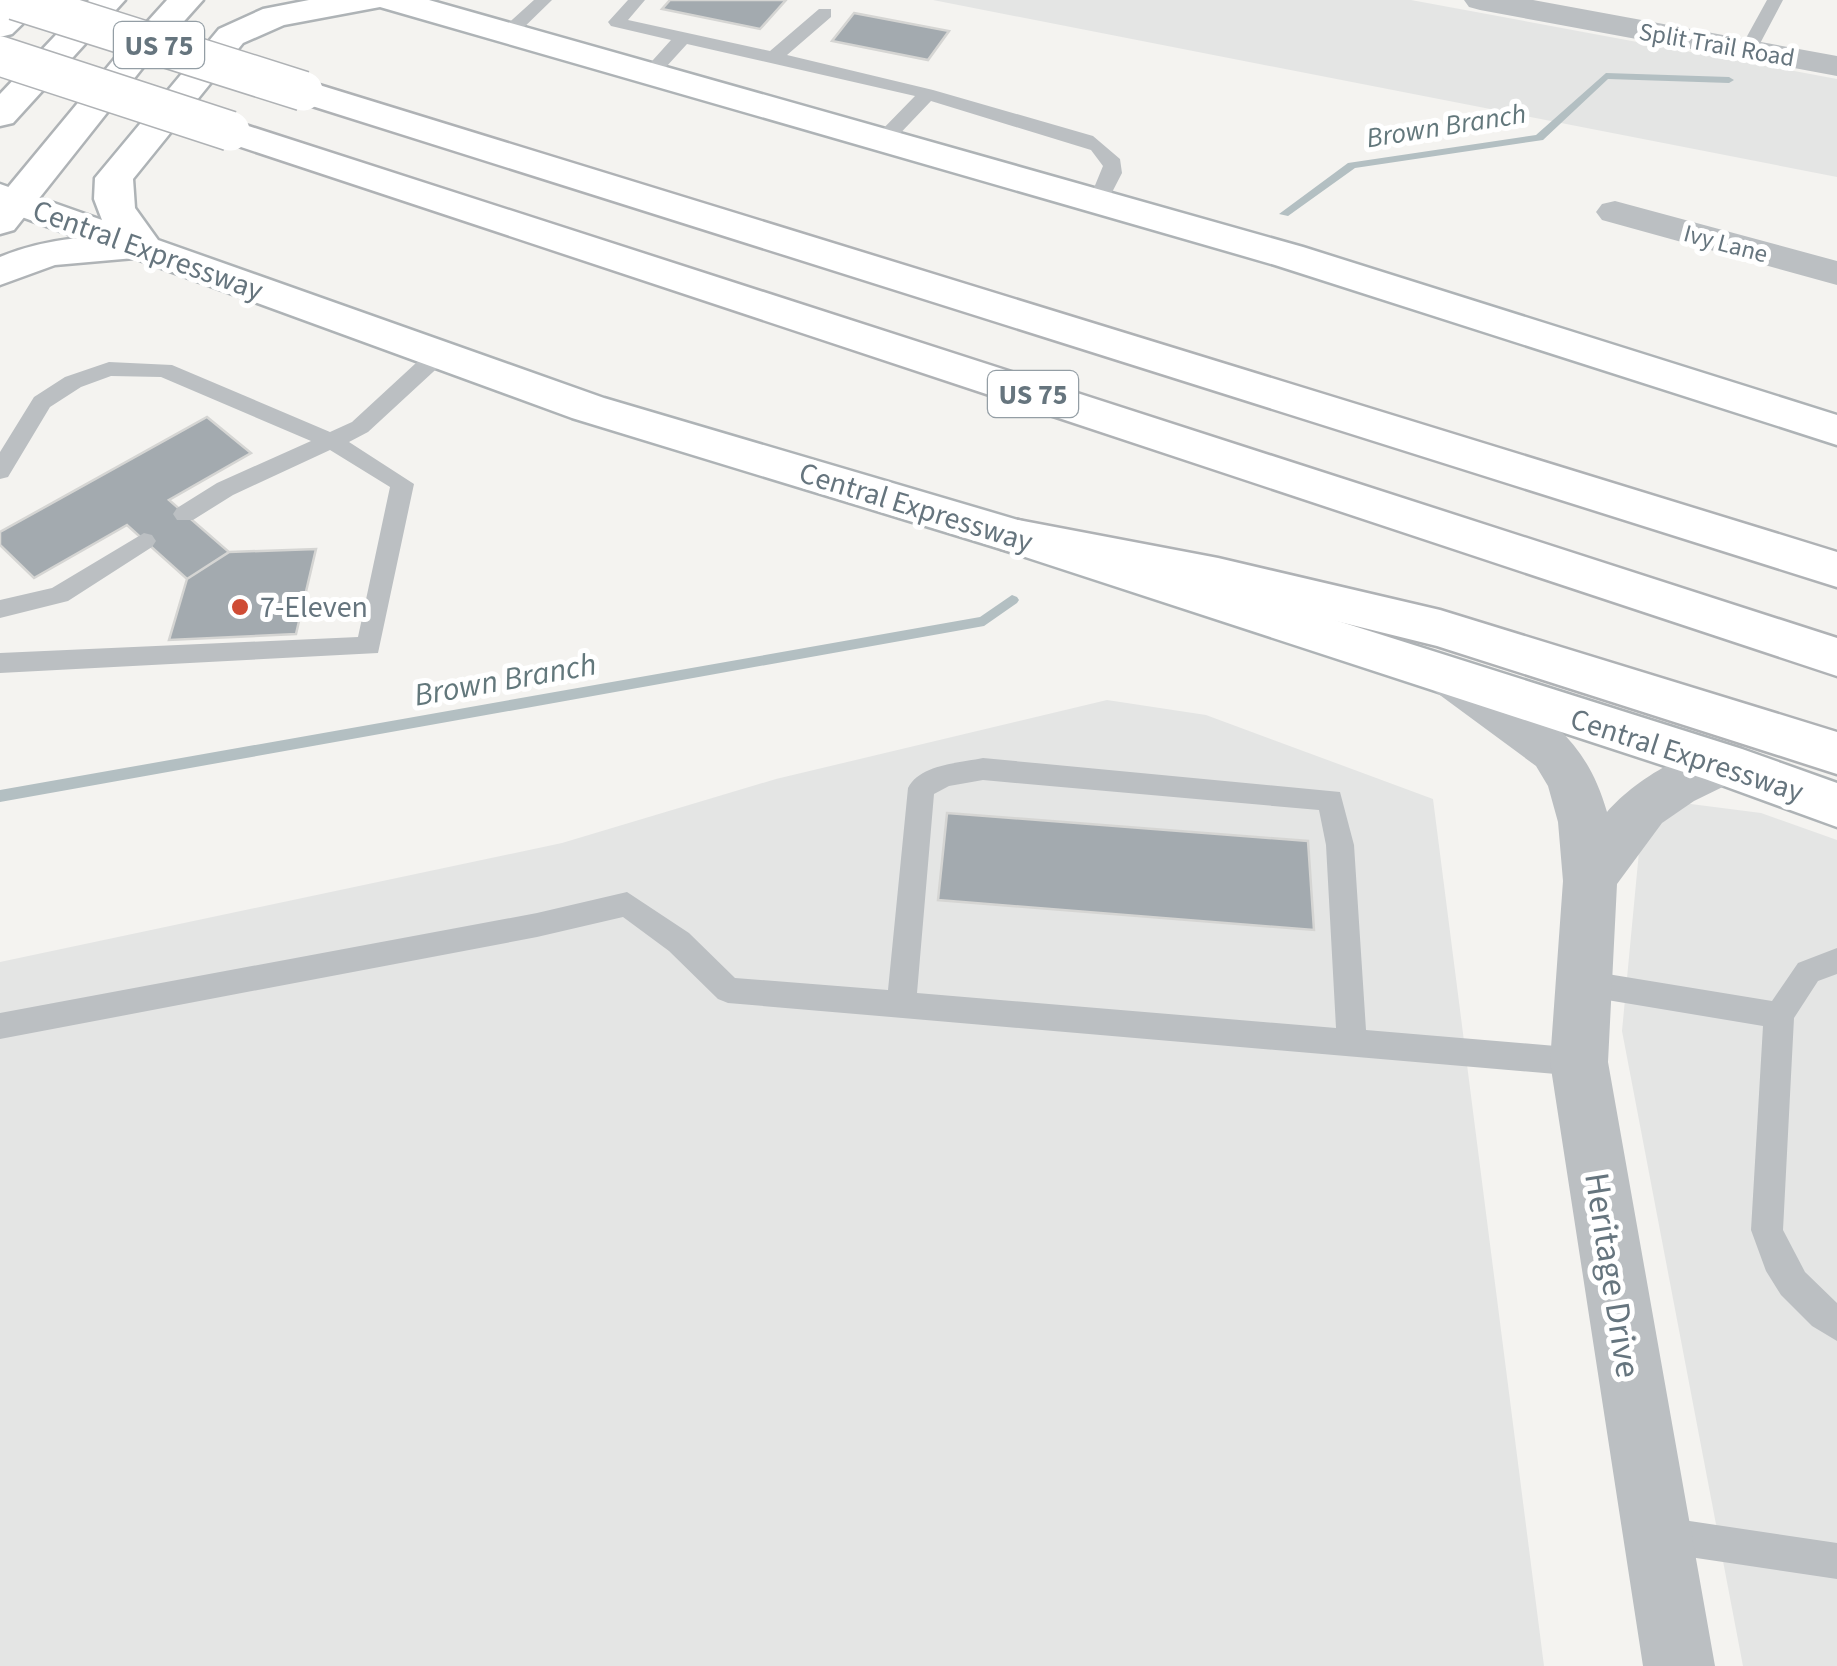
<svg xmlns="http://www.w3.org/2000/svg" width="1837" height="1666" viewBox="0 0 1837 1666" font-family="'Source Sans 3',sans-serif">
<rect width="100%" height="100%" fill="#f4f3f0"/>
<path fill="#e4e5e4" d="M933 0H1411L1837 79V177Z
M1107 700 1206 715 1433 799 1544 1666H0V962L562 843 776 779Z
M1683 803 1761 813 1837 840V1666H1743L1622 1031 1640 841Z"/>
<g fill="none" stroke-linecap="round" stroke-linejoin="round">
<path fill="#b3bfc2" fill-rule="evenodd" d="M1606 73 1729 77 1734 80 1729 83 1608 79 1543 140 1355 168 1288 216 1279 214 1348 163 1536 135Z
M1012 595 1017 597 1019 600 1017 603 984 626 0 802V790L980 617Z"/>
</g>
<path fill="#a3aaaf" stroke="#d5d5d3" stroke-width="2.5" d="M670 0H786L760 29 662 9Z
M854 13 949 31 928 60 832 41Z
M207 417 251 453 169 500 229 552 187 579 127 525 34 578 0 545V532Z
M316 549 296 634 169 640 187 579 229 552Z
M947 813 1308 841 1314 930 938 900Z"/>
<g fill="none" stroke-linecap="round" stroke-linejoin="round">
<defs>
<path id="secondary" d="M10 0H47L12 34 0 37V9Z
M309 0H429L1303 247 1837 415V445L1275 265 380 7 284 25 243 43 133 179 135 208 158 240 604 398 1035 525 1742 749 1837 783V827L1705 779 1001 549 572 418 0 209V184L102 220 94 199 95 178 219 29 263 9Z"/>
<path id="primary" d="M89 0H125L13 123 0 126V94Z
M167 0H203L144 66 14 230 0 234V197L120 52Z
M143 236 157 240 163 248 157 256 55 265 0 285V257C46 238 94 235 143 236Z"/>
<path id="motorway" d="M303 80 1837 552V587L290 99 285 91 290 83Z
M230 120 1837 638V676L217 139 211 131 217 123Z
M1018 520 1218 558 1440 610 1837 732V774L1437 646 1218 592 1001 549 994 537 1001 525Z"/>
</defs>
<use href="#secondary" stroke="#aeb3b6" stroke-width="5"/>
<use href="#primary" stroke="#afb3b6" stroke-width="5"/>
<use href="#motorway" stroke="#afb2b5" stroke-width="5"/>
<path fill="#bbbfc2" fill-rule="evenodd" d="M534 0H552L514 37H502V29Z
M628 0H645L628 20 770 51 819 9H831V17L787 55 933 90 1093 136 1120 159 1122 173 1106 204H1092L1089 200 1103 166 1091 150 931 101 891 143H877V135L915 96 687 44 656 78H644V70L671 40 611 26 608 22Z
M1767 0H1783L1755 53H1743L1740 49Z
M437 349 448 356 445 361 368 432 349 442 414 484 378 653 0 673V653L358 637 390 487 330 450 233 495 193 520H177L173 514 177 508 217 483 311 441 161 377 111 376 81 387 50 407 8 477 0 479V452L34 397 65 377 109 362 172 365 330 432 352 422 429 351Z
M144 533 152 535 156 541 152 547 68 601 0 618V600L52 588Z
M983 758 1340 792 1354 845 1366 1030 1579 1048 1590 1052 1594 1062 1590 1072 1579 1076 728 1003 718 999 669 951 623 917 537 937 0 1039V1013L537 913 627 892 689 933 735 978 888 990 908 788C920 764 960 763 983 758ZM983 780 1319 810 1326 845 1336 1028 917 993 934 794 949 786Z
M1837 948V974L1818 981 1794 1018 1783 1230 1805 1272 1837 1303V1341L1812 1326 1781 1295 1766 1271 1751 1230 1763 1026 1583 996 1573 992 1568 983 1573 974 1583 970 1772 1001 1798 963Z
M1656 1516 1837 1543V1579L1656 1552 1643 1547 1638 1534 1643 1521Z"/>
<path fill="#bbbfc2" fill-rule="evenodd" d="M1464 0H1533L1837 56V76L1480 10 1469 7Z
M1615 201 1837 261V285L1602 220 1596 212 1602 204Z
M1450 659 1467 664C1534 711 1583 728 1607 812 1633 781 1701 737 1741 750L1748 764 1741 778 1694 801 1662 823 1617 884 1608 1062 1715 1666H1643L1550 1062 1563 881 1558 822 1548 786 1536 766 1433 690 1426 677 1433 664Z"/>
<use href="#secondary" fill="#fff" fill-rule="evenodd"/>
<use href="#primary" fill="#fff" fill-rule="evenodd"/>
<use href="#motorway" fill="#fff" fill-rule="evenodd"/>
<defs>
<path id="motorway-bridge" d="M15 0 303 91
M0 56 230 131"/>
</defs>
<use href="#motorway-bridge" stroke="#afb2b5" stroke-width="42" stroke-linecap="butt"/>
<use href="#motorway-bridge" stroke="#fff" stroke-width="39"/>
</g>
<circle fill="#cf4c35" stroke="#fff" stroke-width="4" cx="240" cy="607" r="10"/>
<g text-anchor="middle" stroke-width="10" stroke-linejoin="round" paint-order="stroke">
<g font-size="25" fill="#66757e" stroke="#fff">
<text transform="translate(1717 44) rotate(10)" y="9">Split Trail Road</text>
<text transform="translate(1726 243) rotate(15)" y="9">Ivy Lane</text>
</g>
<g fill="#fff" stroke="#949ea5" stroke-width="2.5">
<rect x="114" y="22" width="90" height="46" rx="8"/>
<rect x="988" y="371" width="90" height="46" rx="8"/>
</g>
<g font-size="28" font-weight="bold" fill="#66757e">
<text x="159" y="55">US 75</text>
<text x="1033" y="404">US 75</text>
</g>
<g font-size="28" font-style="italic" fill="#62777b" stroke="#fff">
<text transform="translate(1446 125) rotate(-9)" y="10">Brown Branch</text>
</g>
<g font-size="30" fill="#66757e" stroke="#fff">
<text transform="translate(148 250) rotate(20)" y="10">Central Expressway</text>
<text transform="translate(916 507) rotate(17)" y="10">Central Expressway</text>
<text transform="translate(1687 755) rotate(18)" y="10">Central Expressway</text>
</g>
<g font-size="30" fill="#66757e" stroke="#fff" text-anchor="start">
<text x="260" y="617">7-Eleven</text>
</g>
<g font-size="32" font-style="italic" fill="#62777b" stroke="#fff">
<text transform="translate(505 679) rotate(-10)" y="11">Brown Branch</text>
</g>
<g font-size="35" fill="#66757e" stroke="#fff">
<text transform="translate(1613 1275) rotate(81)" y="12">Heritage Drive</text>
</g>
</g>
</svg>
